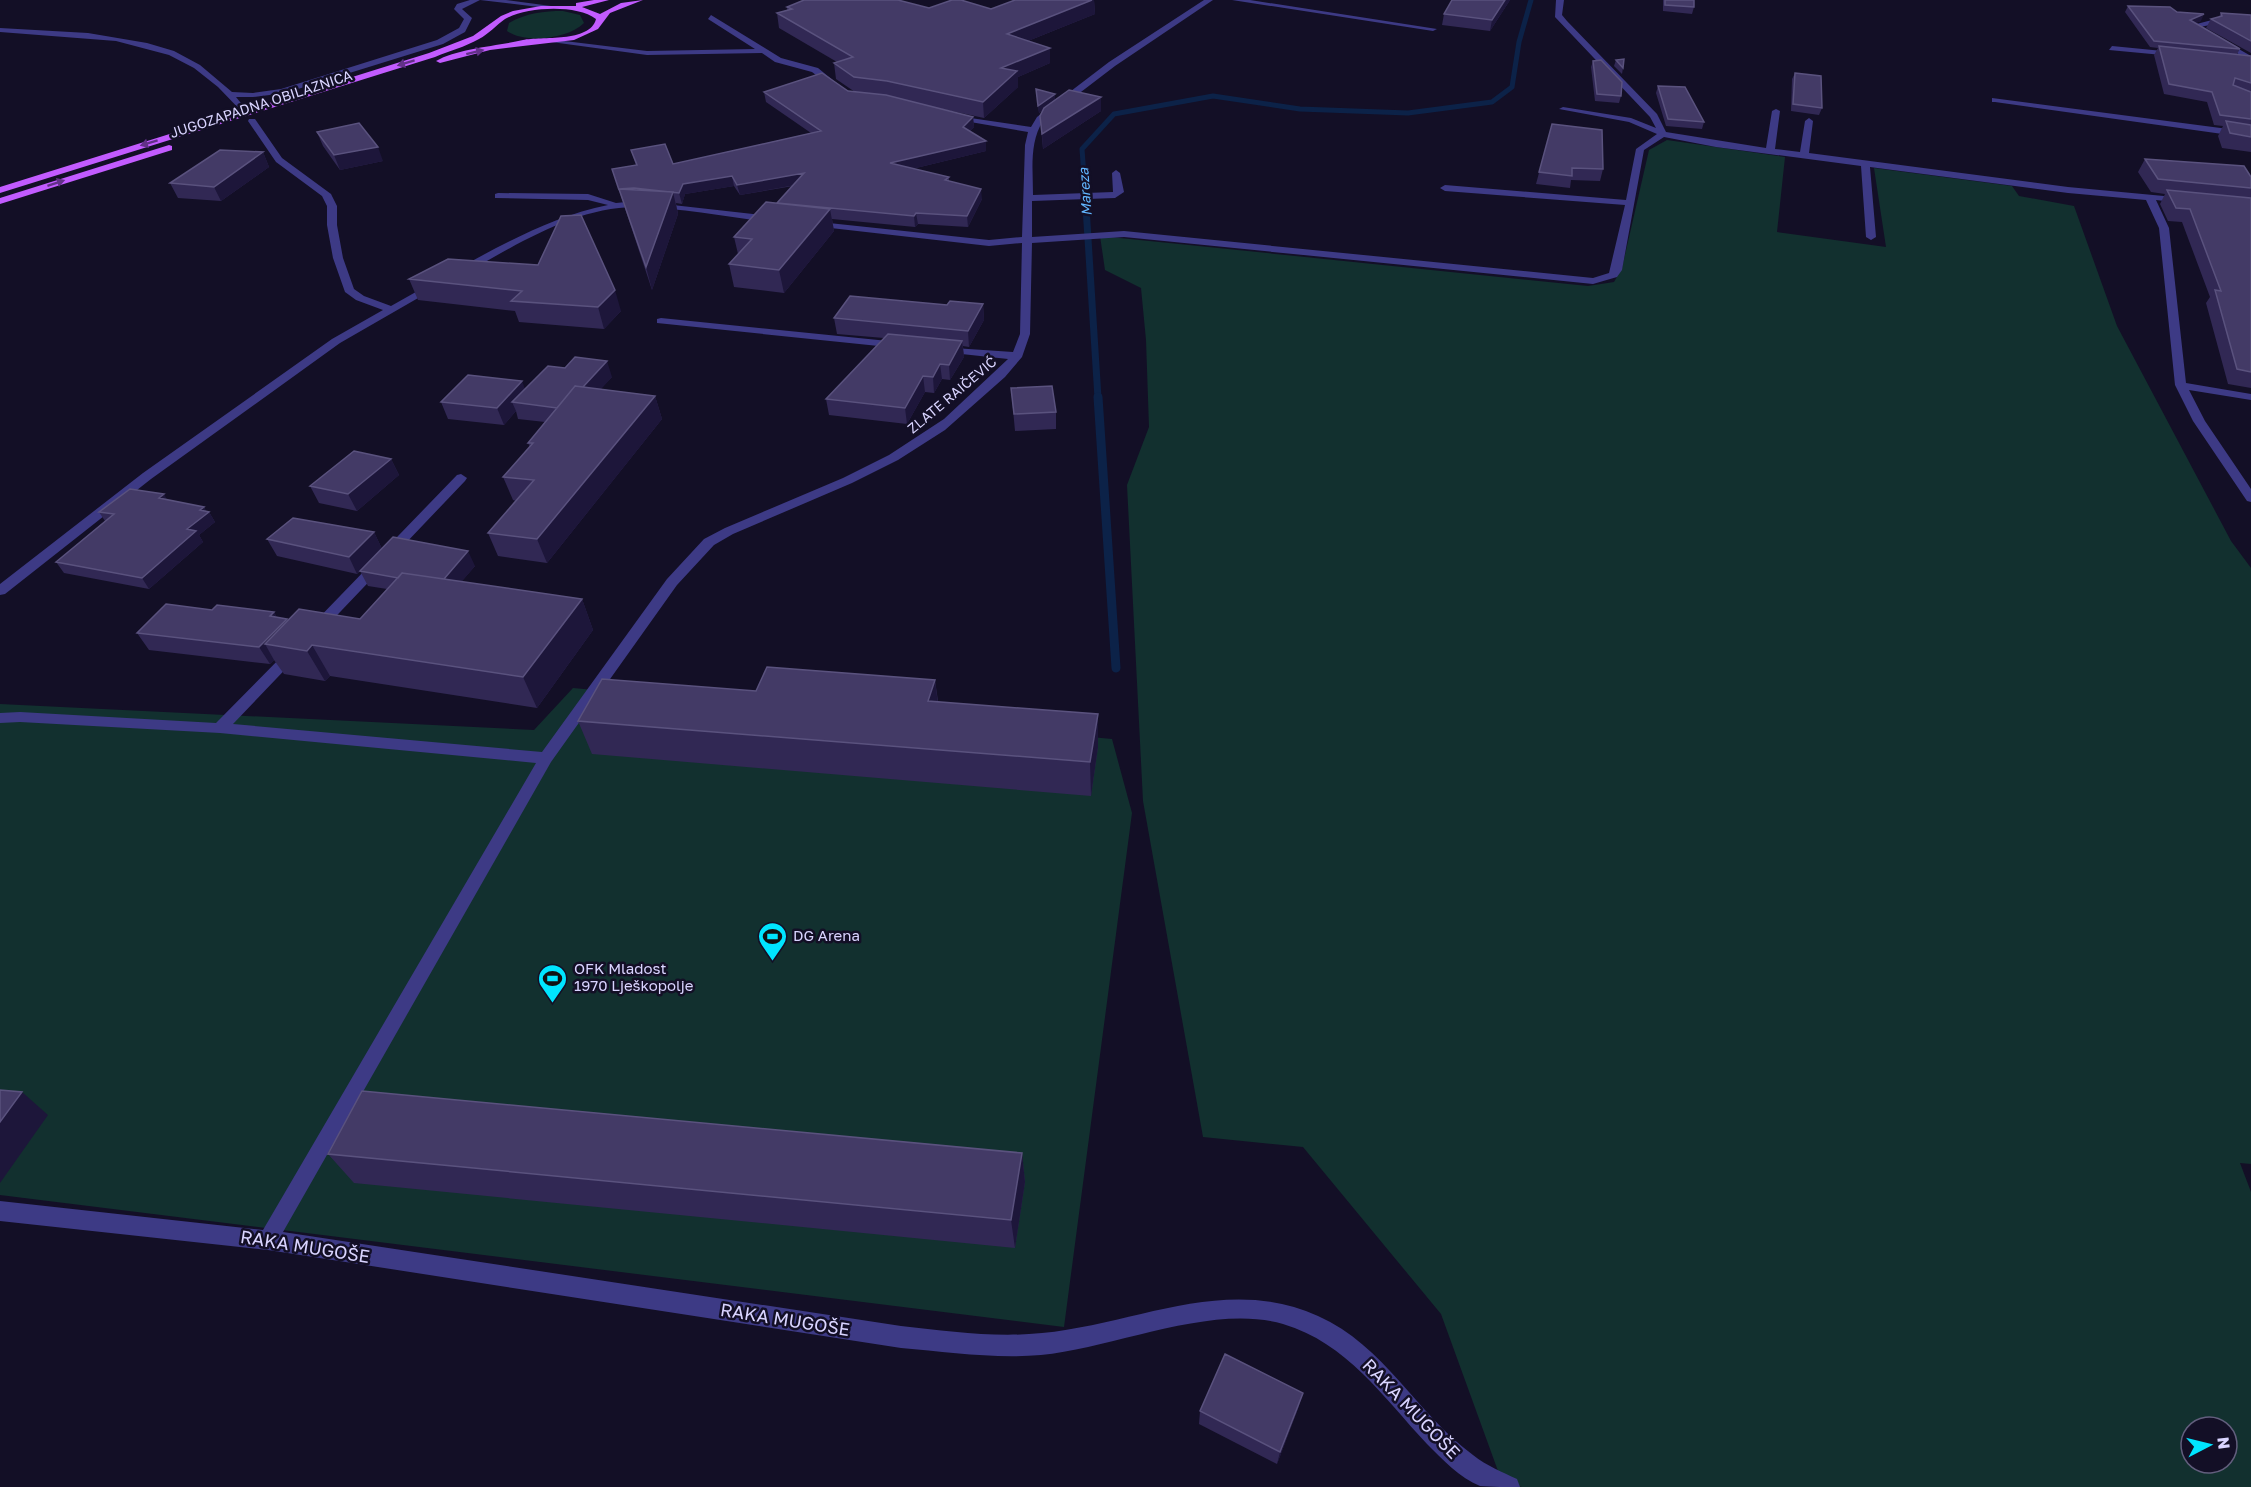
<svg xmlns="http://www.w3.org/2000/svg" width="2251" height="1487" viewBox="0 0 2251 1487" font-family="'Golos Text',sans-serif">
<rect width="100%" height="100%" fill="#130f26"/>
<path fill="#12302f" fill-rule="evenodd" d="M563 11 580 15 584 23C568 39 526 44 507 31L509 23C526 13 544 11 563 11Z
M1667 140 1785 157 1777 232 1886 247 1874 168 2012 186 2019 196 2074 206 2117 326 2231 541 2251 568V1164L2240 1163 2251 1192V1487H1522L1502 1482 1441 1314 1303 1147 1203 1137 1143 801 1127 485 1149 427 1146 340 1141 288 1105 270 1100 236 1588 286 1614 282 1622 268 1649 150ZM2191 1427H2227V1463H2191Z
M573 688 1112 739 1132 813 1064 1327 0 1195V704L534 730Z"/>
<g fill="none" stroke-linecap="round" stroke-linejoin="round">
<path stroke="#0c2248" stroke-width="5" d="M1084 176 1082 149 1114 114 1213 96 1300 109 1408 113 1492 102 1512 87 1519 42 1531 0"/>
<path stroke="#0c2248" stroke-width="7" d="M1084 175 1098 398"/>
<path stroke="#0c2248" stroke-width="9" d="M1098 397 1116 668"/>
<path fill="#3d3a85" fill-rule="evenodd" d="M470 0H506L551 6 547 8 480 0 462 9 472 18 465 32 443 44 285 93 253 97H236L249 113 245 115 218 87 194 68 169 55 116 41 0 32V28L88 33 147 43 174 51 200 65 232 92 253 93 281 89 437 40 459 28 464 19 454 9 457 4Z
M1204 0H1213L1115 66 1043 121C1029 143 1033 170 1033 195L1113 192 1112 173 1116 170 1120 173 1124 192 1115 198 1032 201V237L1124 231 1593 278 1609 273 1625 205 1445 191 1440 188 1445 185 1626 200 1636 149 1657 134 1629 122 1559 109 1563 107 1631 118 1656 128 1650 117 1555 17 1556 0H1564L1562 15 1567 21 1657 114 1666 132 1766 148 1772 111 1776 109 1780 111 1775 149 1800 152 1805 121 1809 118 1813 121 1809 153 2068 187 2185 198 2187 200 2182 203 2156 200 2169 228 2186 383 2251 394V400L2189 390 2205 421 2251 489V502L2247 501 2193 421 2175 385 2159 228 2146 200 2068 193 1870 167 1876 237 1871 240 1866 237 1861 166 1716 147 1664 137 1644 150 1622 270 1617 277 1593 284 1124 237 1032 243 1030 334 1022 357 1005 377 945 430 898 460 852 483 733 534 714 545 677 585 551 762 283 1232 901 1326C948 1331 995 1338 1042 1333 1136 1324 1226 1274 1318 1316 1385 1346 1416 1413 1473 1455 1487 1466 1502 1472 1517 1479L1520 1487C1508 1487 1491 1487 1480 1486 1460 1478 1442 1459 1427 1444 1383 1397 1347 1343 1283 1324 1212 1303 1114 1348 1041 1355 995 1359 947 1352 901 1348L268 1250 0 1221V1201L263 1230 536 763 220 733 20 722 0 723V713L20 712 216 723 288 650H298L300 653 298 656 233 724 542 752 667 579 704 539 725 528 843 478 889 455 944 419 1008 359 943 352 938 349 939 347 1013 352 1020 334 1022 243 989 246 813 226 810 225V221L989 240 1022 237 1025 145 1028 132 953 119H950V115L1031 127 1037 117 1109 62Z
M1232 0H1250L1437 29 1433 31Z
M711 15 781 58 818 68 840 86 833 88 812 72 775 62 762 53 647 55 544 41 548 39 647 51 755 49 708 19Z
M2212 20 2215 24 2200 27 2251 56V61L2189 26Z
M2112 46 2173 52 2177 54 2173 56 2109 50Z
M1992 98 2251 132V138L1995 102H1992Z
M249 119H255L282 158 331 194 337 206V225L343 258 354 289 364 296 391 306 430 284 439 286 340 343 151 479 5 594 0 595V584L143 473 332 339 383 310 356 300 345 292 333 258 327 225V206L322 196 276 162 248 121Z
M498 193 588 194 616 203 637 201 771 216 776 219 771 222C727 217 682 208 638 207 577 206 518 244 467 272H459V268C507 242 554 216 608 205L588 200 495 198V194Z
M661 318 898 342 903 345 898 348 657 323V319Z
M461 474 467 478 465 481 321 632H311L309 629 311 626 457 475Z"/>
<path fill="#c25bff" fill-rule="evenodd" d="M594 0H609L582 7 600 14 621 3 643 0 610 13 598 29 574 40 490 50 440 63 436 61C458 48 498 46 523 40 541 36 590 43 596 19 576 4 526 7 505 19 496 25 489 34 479 39 465 47 449 51 435 57L0 193V187L429 53 473 36 501 16 513 11 541 6H576V3Z
M169 145 172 146V150L0 204V198Z"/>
</g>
<path fill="#312854" d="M1015 0H1094L1095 14 1028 41 1050 48V63L1018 77V87L984 118 919 104 973 117 974 127 970 131 986 151 912 169 949 177V181L982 199 968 227 918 224 915 227 832 219 834 231 784 293 734 287 729 264 738 254 734 237 777 203 793 186 740 195 734 186 685 194 682 204 676 203 678 214 652 290 612 169 636 165 631 150 673 164 811 133 766 102 764 92H855L836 79 834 63 837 62 779 28 777 13 787 10V7L991 9Z
M1510 0 1490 31 1442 25 1444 14Z
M1663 0H1694V7L1692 14 1663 11Z
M2128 6 2177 12 2201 21 2195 23 2240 49 2237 54 2251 56V152L2222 148 2218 136 2223 126 2214 125 2207 102 2164 94 2154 55 2158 48 2150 47 2125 12Z
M2221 13 2251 15V53L2206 28 2211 19 2219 17Z
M1616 60 1623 68 1622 74 1614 66Z
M1593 61 1621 96 1619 103 1595 101 1591 67Z
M1795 73 1822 108 1819 115 1791 111 1792 79Z
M1658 86 1704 122 1702 129 1666 126 1656 93Z
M1036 89 1055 94V100L1101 111 1043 149 1040 116 1044 109 1039 113Z
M1552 124 1603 169 1600 181 1571 180 1570 188 1536 184Z
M317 132 383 161 340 170 323 146Z
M263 152 269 167 221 201 178 198 170 183Z
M2145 159 2251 177V388L2228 384 2206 303 2210 297 2182 222 2168 221 2160 204 2165 194 2151 192 2138 172Z
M448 259 621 311 604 329 519 322 515 311 418 300 409 279Z
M983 304 984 320 969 347 963 346 964 357 950 380 942 379 934 393 925 392 907 424 829 415 826 399 884 338 837 334 834 318 947 305Z
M612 377 600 389 655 396 662 419 547 563 498 556 488 533 516 501 513 500 503 477 530 447 528 443 545 422 518 419 516 411 504 425 448 419 441 402Z
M1011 388 1056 412V429L1015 431Z
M391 459 399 475 357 511 319 503 310 486Z
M167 500 204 507 206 511 209 512 215 522 199 535 203 542 149 589 64 573 56 562 105 521 99 512Z
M374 532 382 549 475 566 461 582 582 599 593 630 537 708 330 676 325 681 284 674 274 660 270 664 149 650 137 633 212 610 274 612 277 618 288 620 360 619 387 589 368 586 360 571 357 574 277 556 267 539Z
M935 680 938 701 1098 747 1091 796 592 754 578 721 756 691Z
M1022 1153 1025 1182 1015 1248 354 1183 328 1154Z
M1299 1406 1277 1464 1199 1424 1200 1411Z"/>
<path fill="#1d163a" d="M1092 0H1094L1095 14 1008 49 1007 34Z
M1505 0H1510L1490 31 1492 20Z
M2204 14 2201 21 2187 27 2190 20Z
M1050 48V63L1018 77V87L984 118 983 102 1001 68Z
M1055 94V100L1039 113 1038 106Z
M1101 97V111L1043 149 1042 134Z
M973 117 974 127 964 137 963 127Z
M986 141V151L891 174 890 163Z
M378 147 383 161 340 170 334 155Z
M263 152 269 167 221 201 214 187Z
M804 173 806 183 740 195 737 185Z
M732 176 734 186 685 194 682 204 679 193 683 184Z
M981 189 982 199 968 227 967 216Z
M673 192 678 214 652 290 646 267Z
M830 209 834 231 784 293 779 270Z
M916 213 918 224 915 227 914 216Z
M615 290 621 311 604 329 598 307Z
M983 304 984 320 969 347 968 331Z
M962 341 964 357 950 380 949 365Z
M607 361 612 377 569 425 563 409Z
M940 364 942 379 934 393 933 377Z
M923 376 925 392 907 424 905 408Z
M522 381 528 397 512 402 516 411 504 425 497 408Z
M655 396 662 419 547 563 537 539Z
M391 459 399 475 357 511 348 494Z
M164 494 170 505 159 498Z
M204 507 207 513 209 512 215 522 199 535 203 542 149 589 142 578 187 529 200 510Z
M374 532 382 549 357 574 349 557Z
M468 551 475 566 446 600 439 585Z
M582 599 593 630 537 708 523 677Z
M274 612 281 625 287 619 297 636 265 644 274 660 270 664 259 647 270 616Z
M312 645 330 676 325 681 307 651Z
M935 680 939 713 928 701Z
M1098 714V747L1091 796 1090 762Z
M22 1092 48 1115 0 1183V1122Z
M1022 1153 1025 1182 1015 1248 1011 1220Z
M1303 1393 1299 1406 1277 1464 1280 1452Z"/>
<path fill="#433a66" stroke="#5a527e" stroke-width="1.5" d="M804 0H898L929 8 952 0H961L991 9 1015 0H1092L1007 34 1050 48 1001 68 1017 71 983 102 887 81 854 77 834 63 853 57 777 13 792 9 787 7Z
M1452 0H1505L1492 20 1444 14Z
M1665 0H1694V7L1665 5Z
M2128 6 2170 7 2177 12 2204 14 2190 20 2240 49 2154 41Z
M2221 13 2251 15V41L2211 19 2222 16Z
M2159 46 2251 56V83L2235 78 2233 85 2251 92V119L2220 115 2212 92 2169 84Z
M1624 59 1623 68 1616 60Z
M1601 60 1622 82 1621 96 1597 94 1593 61Z
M822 73 848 91 886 95 973 117 963 127 986 141 890 163 949 177 945 180 981 189 967 216 916 213 914 216 777 203 804 173 737 185 732 176 683 184 679 193 634 188 619 189V190L612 169 637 165 631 150 665 144 673 164 821 131 764 92Z
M1795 73 1821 76 1822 108 1793 104Z
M1658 86 1685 87 1704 122 1668 119Z
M1036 89 1055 94 1038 106Z
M1069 90 1101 97 1042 134 1040 116 1044 108Z
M2226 121 2251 125V137L2230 133Z
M359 123 378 147 334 155 317 132Z
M1552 124 1602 130 1603 169 1572 168V176L1539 172Z
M220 150 263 152 214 187 170 183Z
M2145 159 2244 166 2251 177V188L2158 179Z
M619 189 673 192 646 267Z
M2167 190 2251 198V372L2237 369 2215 290 2221 291 2190 209 2176 208Z
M766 202 830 209 779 270 729 264 752 239 734 237Z
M581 215 615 290 598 307 511 301 522 291 409 279 448 259 538 265 561 216Z
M850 296 947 305 950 301 983 304 968 331 834 318Z
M888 334 962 341 949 365 940 364 933 377 923 376 905 408 826 399Z
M575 357 607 361 583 387 575 386 557 408 512 402 548 366 565 368Z
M468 375 522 381 497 408 441 402Z
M575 386 655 396 537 539 488 533 534 480 503 477 533 443H528Z
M1052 386 1056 412 1014 414 1011 388Z
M354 451 391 459 348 494 310 486Z
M130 489 164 494 159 498 204 507 200 510 209 512 187 529 196 531 142 578 56 562 114 514 99 512Z
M293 518 374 532 349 557 267 539Z
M393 537 468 551 444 579 402 573 398 578 360 571Z
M402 573 582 599 523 677 312 645 307 651 265 644 299 609 360 619Z
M166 604 212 610 217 605 274 612 270 616 287 619 259 647 137 633Z
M767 667 935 680 928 701 1098 714 1090 762 578 721 602 679 756 691Z
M0 1090 22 1092 0 1122Z
M362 1091 1022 1153 1011 1220 328 1154Z
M1225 1354 1303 1393 1280 1452 1200 1411Z"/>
<defs><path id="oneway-solid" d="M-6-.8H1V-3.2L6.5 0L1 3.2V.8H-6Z" transform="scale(1.5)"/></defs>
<g fill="#623188">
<use href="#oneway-solid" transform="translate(475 52) rotate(-14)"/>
<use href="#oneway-solid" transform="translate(406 63) rotate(163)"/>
<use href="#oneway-solid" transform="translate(149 143) rotate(163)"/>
<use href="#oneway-solid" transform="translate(56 183) rotate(-18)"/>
</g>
<defs>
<symbol id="stadium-pin" viewBox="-11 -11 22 30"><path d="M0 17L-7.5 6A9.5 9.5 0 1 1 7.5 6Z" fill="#00e5ff" stroke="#130f26"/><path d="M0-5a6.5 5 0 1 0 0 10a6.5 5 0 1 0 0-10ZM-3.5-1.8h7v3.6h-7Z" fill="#111"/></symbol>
</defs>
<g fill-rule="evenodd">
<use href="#stadium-pin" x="756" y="920" width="33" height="45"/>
<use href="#stadium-pin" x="536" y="962" width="33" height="45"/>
</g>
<g text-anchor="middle" stroke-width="5" stroke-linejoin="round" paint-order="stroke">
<g font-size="14" fill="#d9d4ff" stroke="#130f26">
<text transform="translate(261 104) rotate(-18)" y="5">JUGOZAPADNA OBILAZNICA</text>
<text transform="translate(952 395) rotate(-40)" y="5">ZLATE RAIČEVIĆ</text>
</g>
<g font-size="14" font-style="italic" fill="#62b6ff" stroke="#130f26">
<text transform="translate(1085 192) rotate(-94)" y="5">Mareza</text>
</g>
<g font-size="15" fill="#d9d4ff" stroke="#130f26" text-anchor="start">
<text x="793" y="941">DG Arena</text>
<text x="574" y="974">OFK Mladost<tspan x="574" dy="17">1970 Lješkopolje</tspan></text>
</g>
<g font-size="18" fill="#d9d4ff" stroke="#130f26">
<text transform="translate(305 1247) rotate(9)" y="6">RAKA MUGOŠE</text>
<text transform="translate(785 1320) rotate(9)" y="6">RAKA MUGOŠE</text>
<text transform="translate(1411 1409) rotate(46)" y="6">RAKA MUGOŠE</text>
</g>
</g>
<g transform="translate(2209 1445) rotate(83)"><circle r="28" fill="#130f26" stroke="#625e7d" stroke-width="1.5"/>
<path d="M0-4.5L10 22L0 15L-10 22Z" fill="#00e5ff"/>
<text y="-9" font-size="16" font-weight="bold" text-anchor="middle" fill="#d9d4ff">N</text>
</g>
</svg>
